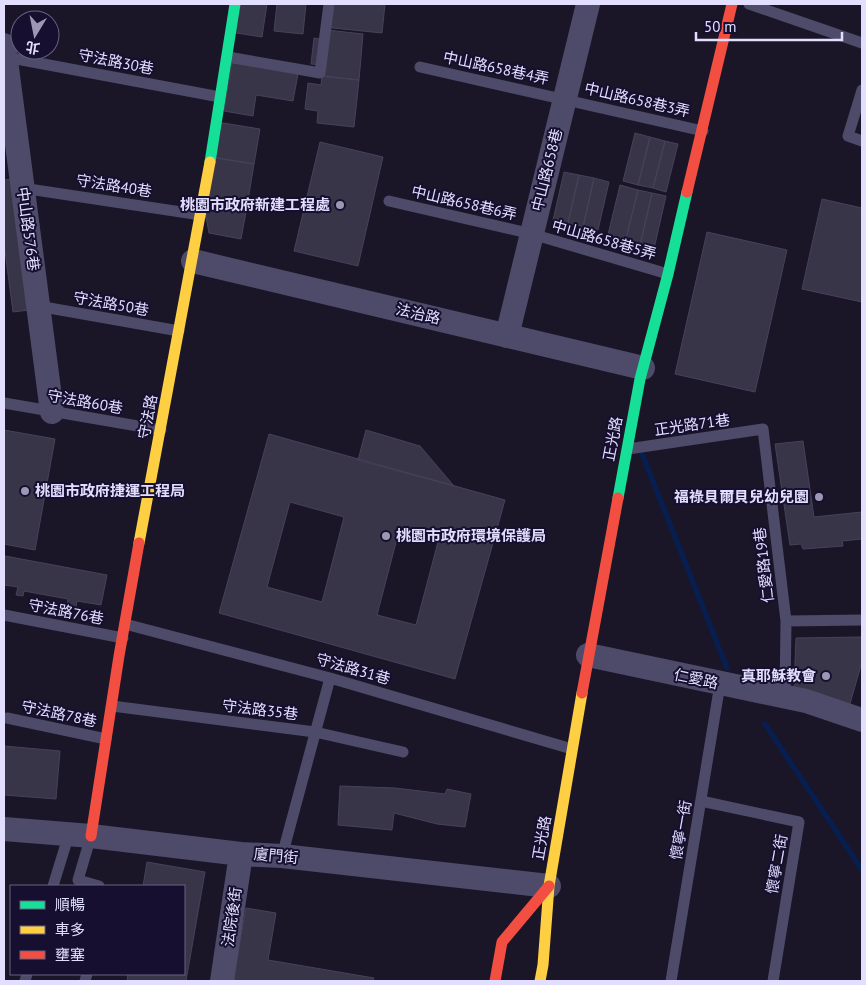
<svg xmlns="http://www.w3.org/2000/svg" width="866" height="985" viewBox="0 0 866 985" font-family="'PT Sans','Noto Sans TC',sans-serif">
<rect width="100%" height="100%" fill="#1a1628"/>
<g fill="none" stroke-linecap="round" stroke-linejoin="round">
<path stroke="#071e4e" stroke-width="5.5" d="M639 446 727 668
M765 724 862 870"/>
</g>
<path fill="#393549" stroke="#47415b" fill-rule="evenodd" d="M234 4H267L262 37 230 32Z
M277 4H306L303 34 274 31Z
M325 4H385L382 33 323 27Z
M327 30 363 34 359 80 322 76 323 65 311 64 314 38 326 40Z
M233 56 298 74 293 101 256 95 253 116 224 111Z
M322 76 359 80 354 127 317 123 318 111 305 109 308 83 321 85Z
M217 122 260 129 254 164 211 157Z
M635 133 650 137 638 185 623 181Z
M650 137 665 141 653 188 638 185Z
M665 141 678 144 666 192 653 188Z
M320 142 383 157 358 266 294 251Z
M211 157 254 164 246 212 204 205Z
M564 172 579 175 568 223 553 220Z
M579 175 594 178 583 227 568 223Z
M594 178 609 182 598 230 583 227Z
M12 179 29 310 13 312 4 243V180Z
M620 185 638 190 624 247 606 243Z
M638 190 652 193 639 250 624 247Z
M652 193 666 196 653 253 639 250Z
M822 199 862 208V302L802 289Z
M204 205 246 212 241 239 209 233Z
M707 232 787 250 755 392 675 374Z
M4 430 55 439 35 550 4 544Z
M366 430 420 446 454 486 358 460Z
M269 434 505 500 455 679 219 613ZM290 502 344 517 322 602 267 587ZM399 531 438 542 416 625 377 615Z
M803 441 814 517 862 512V539L842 541 843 546 803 549 801 544 790 545 775 444Z
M5 556 107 575 101 605 77 601 76 607 67 606 68 599 24 591 23 596 16 595 18 587 4 585Z
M862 637V662L849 707 794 689 796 638Z
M4 746 60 751 56 799 4 795Z
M340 786 395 788 445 794 447 789 471 794 465 827 437 824 394 813 392 830 338 825Z
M147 862 205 872 186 981H127L128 974H184V886H143Z
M246 908 276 913 268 960 374 978 373 981H233Z"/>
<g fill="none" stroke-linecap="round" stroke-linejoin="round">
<path stroke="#4d4b69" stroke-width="11" d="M749 4 862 43
M6 57 220 97
M228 57 320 73 329 4
M420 67 703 131
M862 90 848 136 862 141
M22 188 201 215
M389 201 532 234 668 274
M38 306 179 331
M4 403 161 430
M628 449 763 429 786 621 785 697
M4 615 123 638
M786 621 862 620
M125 624 330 678 572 749
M112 706 315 732 403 752
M7 718 106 739
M701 801 799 822 773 981
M91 836 78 880 99 886
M282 856 330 678
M53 886 69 834
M25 981 27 974
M85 981 87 974
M671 981 720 684"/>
<path stroke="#4d4b69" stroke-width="24" d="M4 45 52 412
M193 261 643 368
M507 336 588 4
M588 655 806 701 862 720
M4 829 91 836 241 854 282 856 549 886
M222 981 241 854"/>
<path stroke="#16e098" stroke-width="11" d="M210 162 235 4
M618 498 640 379 668 274 687 192"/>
<path stroke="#ffcf43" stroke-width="11" d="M139 543 210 162
M540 981 543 965 549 886 582 693"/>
<path stroke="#f24e42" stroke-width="11" d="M687 192 732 4
M582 693 618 498
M91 836 119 656 139 543
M495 981 502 942 549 886"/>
</g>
<g fill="#9c98b4" stroke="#160f2f" stroke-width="2">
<circle cx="340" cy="205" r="5"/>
<circle cx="25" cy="491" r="5"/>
<circle cx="819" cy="497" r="5"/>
<circle cx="386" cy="536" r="5"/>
<circle cx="826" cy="676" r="5"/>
</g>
<g text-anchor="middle" stroke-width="4" stroke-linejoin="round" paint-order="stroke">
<g font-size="15" fill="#e2deff" stroke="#160f2f">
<text transform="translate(116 62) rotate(11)" y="5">守法路30巷</text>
<text transform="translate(496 68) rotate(12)" y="5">中山路658巷4弄</text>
<text transform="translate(637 100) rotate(13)" y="5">中山路658巷3弄</text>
<text transform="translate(547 170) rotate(-76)" y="5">中山路658巷</text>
<text transform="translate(114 186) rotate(9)" y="5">守法路40巷</text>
<text transform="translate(464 203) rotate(13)" y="5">中山路658巷6弄</text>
<text transform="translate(28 229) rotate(82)" y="5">中山路576巷</text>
<text transform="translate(604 240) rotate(16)" y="5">中山路658巷5弄</text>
<text transform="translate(111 304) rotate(10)" y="5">守法路50巷</text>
<text transform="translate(418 314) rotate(13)" y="5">法治路</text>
<text transform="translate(85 402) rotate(10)" y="5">守法路60巷</text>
<text transform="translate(148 417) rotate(-79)" y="5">守法路</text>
<text transform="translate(692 425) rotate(-8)" y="5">正光路71巷</text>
<text transform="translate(613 439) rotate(-79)" y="5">正光路</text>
<text transform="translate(764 565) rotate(-97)" y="5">仁愛路19巷</text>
<text transform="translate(66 612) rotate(11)" y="5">守法路76巷</text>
<text transform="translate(353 669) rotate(16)" y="5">守法路31巷</text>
<text transform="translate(696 679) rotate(12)" y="5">仁愛路</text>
<text transform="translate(260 710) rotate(7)" y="5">守法路35巷</text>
<text transform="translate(59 714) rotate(12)" y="5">守法路78巷</text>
<text transform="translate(681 830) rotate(-80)" y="5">懷寧一街</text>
<text transform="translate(542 838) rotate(-80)" y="5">正光路</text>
<text transform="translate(276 856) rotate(5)" y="5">廈門街</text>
<text transform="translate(777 864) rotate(-80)" y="5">懷寧二街</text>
<text transform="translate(232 917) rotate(-82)" y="5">法院後街</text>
</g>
<g font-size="15" font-weight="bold" fill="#e2deff" stroke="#160f2f" text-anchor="end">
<text x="330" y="210">桃園市政府新建工程處</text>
<text x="35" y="496" text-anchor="start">桃園市政府捷運工程局</text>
<text x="809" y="502">福祿貝爾貝兒幼兒園</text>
<text x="396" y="541" text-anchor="start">桃園市政府環境保護局</text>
<text x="816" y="681">真耶穌教會</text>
</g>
</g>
<rect width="866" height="985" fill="none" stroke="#e2deff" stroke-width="10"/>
<rect x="10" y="885" width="175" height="90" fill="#160f2f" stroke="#686282"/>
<rect x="20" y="901" width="25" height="8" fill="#16e098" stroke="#686282"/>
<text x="55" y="910" font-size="15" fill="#e2deff">順暢</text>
<rect x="20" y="926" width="25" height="8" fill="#ffcf43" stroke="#686282"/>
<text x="55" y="935" font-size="15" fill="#e2deff">車多</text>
<rect x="20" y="951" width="25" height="8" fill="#f24e42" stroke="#686282"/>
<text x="55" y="960" font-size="15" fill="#e2deff">壅塞</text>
<g transform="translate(35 35) rotate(190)"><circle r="24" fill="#160f2f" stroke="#686282"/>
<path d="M0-4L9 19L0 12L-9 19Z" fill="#9c98b4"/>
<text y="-8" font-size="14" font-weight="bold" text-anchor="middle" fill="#e2deff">北</text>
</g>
<path d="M696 32v8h146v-8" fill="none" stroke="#e2deff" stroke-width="2.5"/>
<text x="704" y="32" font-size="15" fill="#e2deff" stroke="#160f2f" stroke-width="4" paint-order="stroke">50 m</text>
</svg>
